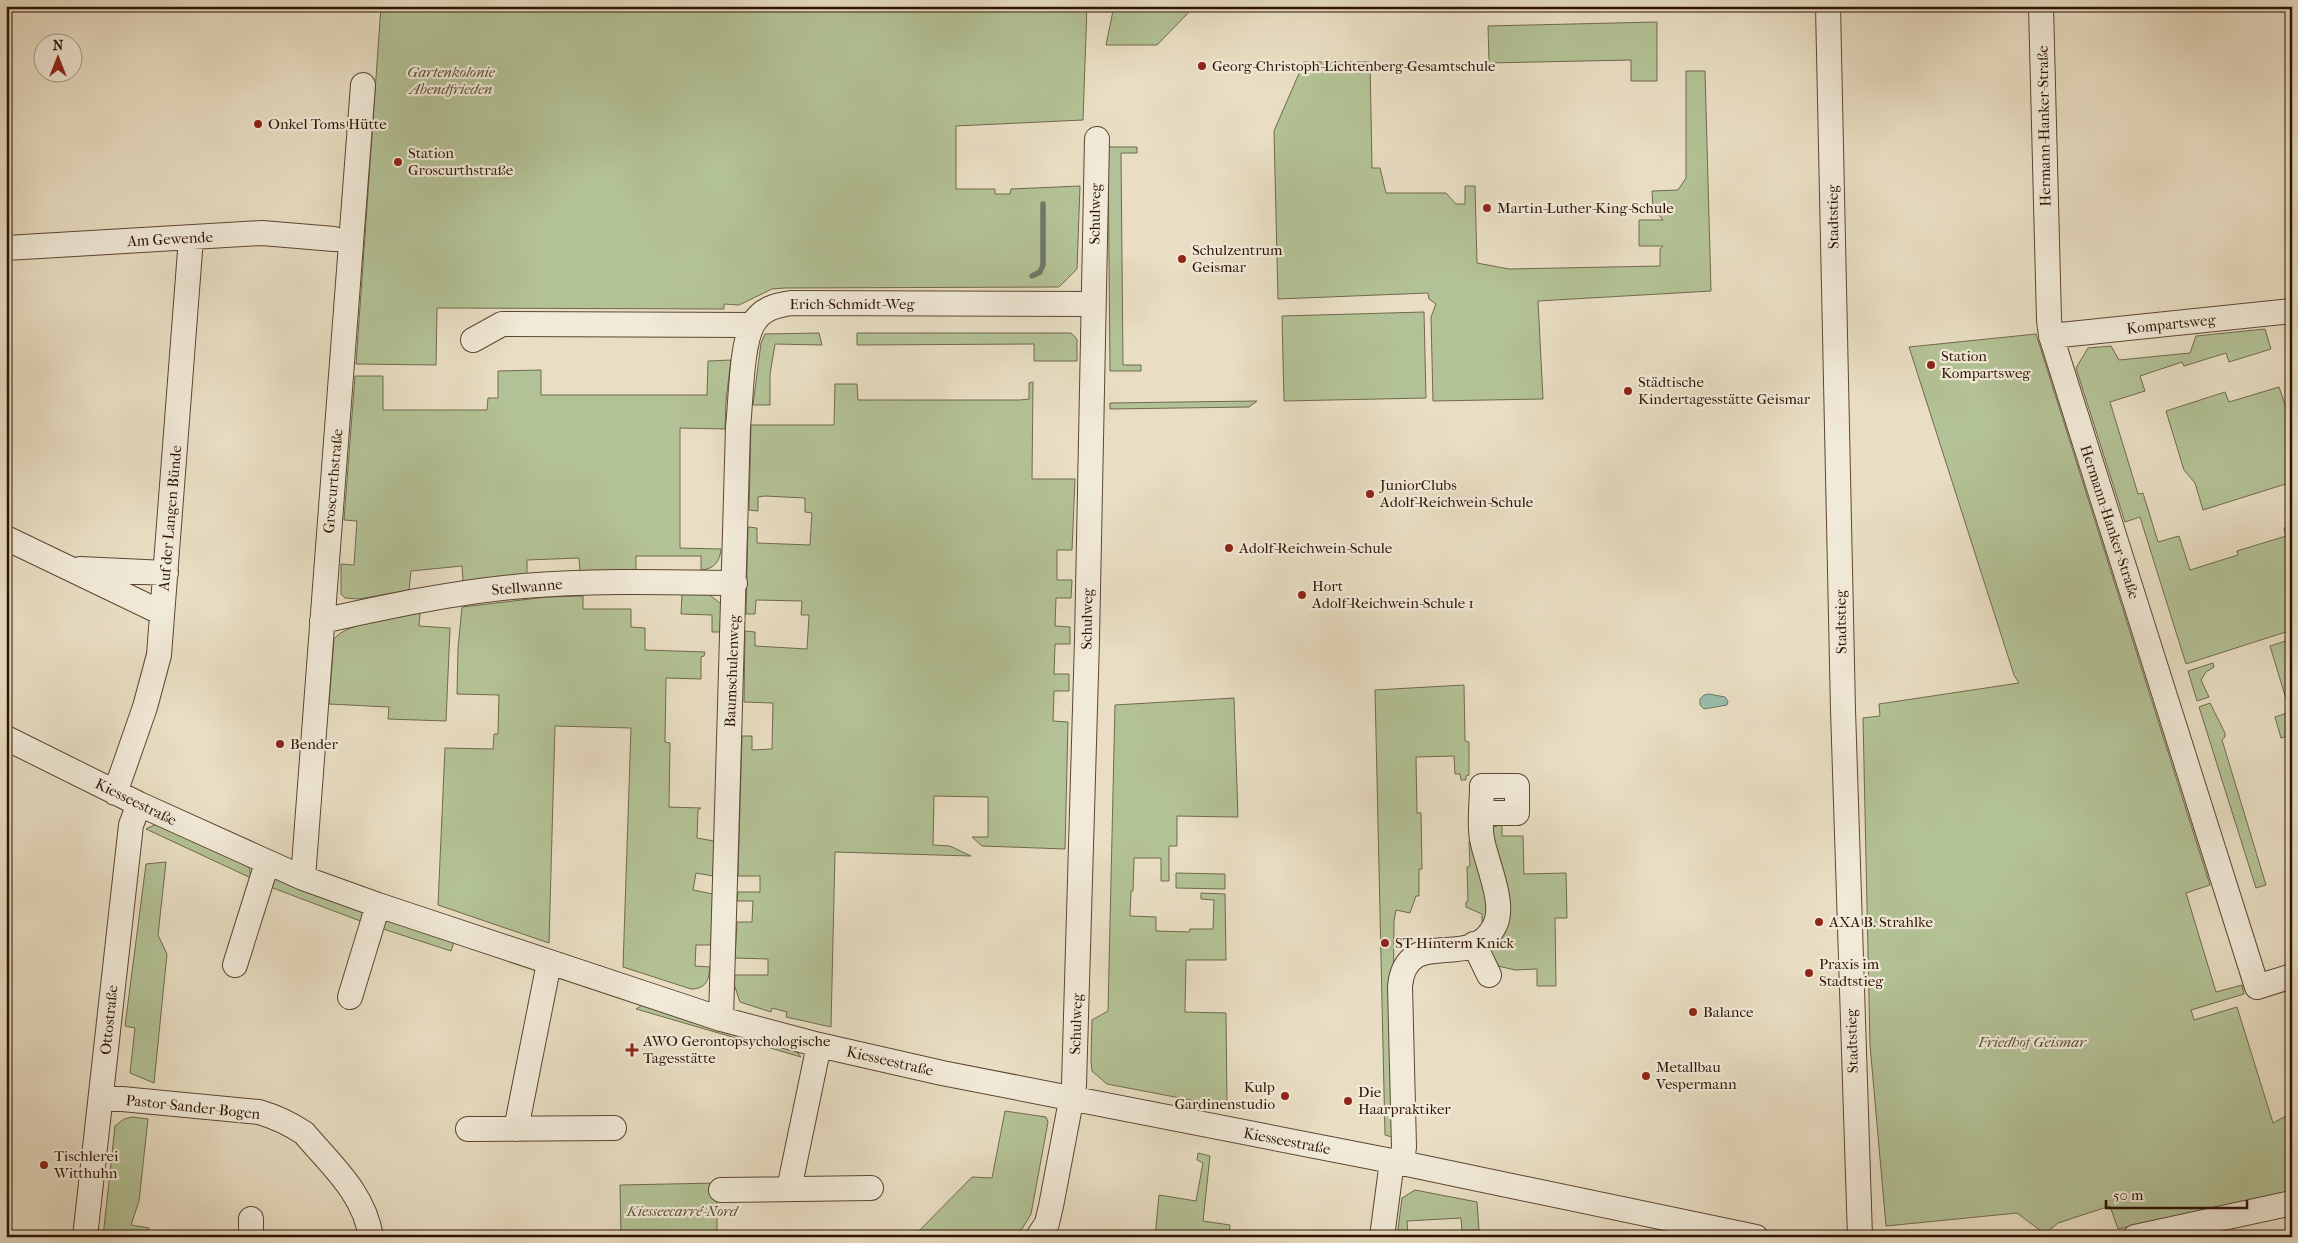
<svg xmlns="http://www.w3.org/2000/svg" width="2298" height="1243" viewBox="0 0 2298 1243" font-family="'IM FELL French Canon',serif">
<rect width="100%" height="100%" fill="#e9dec3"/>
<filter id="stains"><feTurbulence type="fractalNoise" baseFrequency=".004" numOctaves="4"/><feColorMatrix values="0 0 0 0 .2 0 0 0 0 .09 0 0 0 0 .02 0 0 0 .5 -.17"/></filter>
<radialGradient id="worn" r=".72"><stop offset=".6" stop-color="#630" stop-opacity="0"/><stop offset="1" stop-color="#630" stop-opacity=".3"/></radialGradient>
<path fill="#b3c296" stroke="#706a4c" d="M381 6H1087L1083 120 956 126V189H995V194H1010L1011 189 1080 186 1077 269 1059 287 785 288 772 289 739 305 724 304V309L437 308 436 365 356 364Z
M1114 6H1190V11L1157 45H1106Z
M1368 6H1535L1374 11Z
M1657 22V81H1631V60L1489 63 1488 26Z
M1304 62H1370L1372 168H1380L1386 193H1446L1456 204H1465V186H1475L1477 263 1509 269 1660 266V249L1663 246H1639V220H1663L1653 208 1652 191 1678 190 1686 178V71H1705L1711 291 1538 301 1543 399 1433 401 1431 317 1436 304 1429 299 1428 293 1278 299 1274 131Z
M1108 147H1137V153H1121L1123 365H1141V371H1110Z
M1424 312 1426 398 1284 401 1282 316Z
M2265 329 2271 349 2229 362 2226 353 2184 366 2182 362 2140 376 2145 391 2110 402 2138 494 2143 493 2158 542 2179 536 2190 570 2238 555 2237 551 2286 536 2284 528 2292 526V630L2186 664 2140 517 2125 522 2076 368 2088 348 2111 346 2119 360 2190 353 2196 336Z
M819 333 822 345 775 344 770 374V405H753L761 343 765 334Z
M857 333H1071L1077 339V361H1034V344L857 345Z
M2036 334 2210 885 2186 893 2216 992 2242 985 2244 994 2191 1010 2194 1020 2237 1007 2273 1123 2292 1113V1193L2118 1229 2110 1206 2058 1223 2045 1234 2017 1213 1886 1226 1870 1045 1863 718 1880 716 1879 704 2019 683 2014 675 1909 347Z
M731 360 726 400 725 429 680 428V548L721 549C720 562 714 569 701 570V556H636V570L580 572 579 558 527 560V575L463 581 462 566 411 571 409 590 359 599 345 598 341 594V564L354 565 357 521 344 520 355 376H383V410H487L488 398H498V371L541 370V395H707L708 361Z
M1033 382 1032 479H1075L1072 550H1057V580H1072L1071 598H1056L1055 626 1070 627V644H1055L1054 674H1069V691H1054L1053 721 1068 722 1065 849 982 846 972 837H988V797L934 796 933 845 950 846 971 856 835 852 831 1027 786 1017 787 1012 772 1008 771 1012 740 1002 734 984 735 975H768V959L735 958 737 922H752L753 901H737L738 892H760V876H738L742 736H752V750L772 749 773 703 744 702 745 631 755 632V646L807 649 809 615H801L802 601 756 600 755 614H746L748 527 757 528V543L810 545 812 513 805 512V498L765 496 758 497V511L749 510 751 425H834L835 384H857L858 400H1020L1029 399V383Z
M2279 387 2292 425V482L2203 510 2195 483 2184 470 2166 411 2225 392 2229 402Z
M1257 401 1249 407 1110 409V403Z
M682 594 710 595 721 604 720 632H712V615L681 614Z
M583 596V609H631V627L645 628V650L705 652 704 656 701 657V679L666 678 665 742 670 743 669 807 701 808 698 810 697 838 714 841 713 876 696 873 693 890 713 894 711 945H696L695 966 710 967C709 980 706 989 691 989L623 967 631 728 555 726 549 943 438 905 445 748 493 749 494 734H498L499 695 457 694 458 648 462 607 547 597Z
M420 613 419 626 450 628 446 721 388 719 389 707 329 704 334 639C347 622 398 617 420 613Z
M2292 639V735L2281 738 2275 717 2290 712 2270 646Z
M2213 663 2214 667 2206 672 2201 680 2209 697 2197 701 2188 671Z
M1464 685 1465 741 1469 742V775L1466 776V780H1461L1460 774H1455L1454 756 1416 757 1417 813H1421L1422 869H1419V896H1416L1410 913 1396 910 1394 921 1392 1137 1385 1135 1375 690Z
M1234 698 1238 817 1177 816V846H1169V881H1161V858H1134L1133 891H1131L1130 916 1156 917V931L1189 932 1190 929H1213L1214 900 1201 899V893L1225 894 1226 960H1186L1185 1012 1226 1013 1227 1107 1107 1084 1092 1071 1091 1060 1092 1020 1108 1011 1115 705Z
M2210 703 2225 733V737L2222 740 2266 885 2256 888 2199 707Z
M1502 824V836H1523L1524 874 1566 873 1567 918H1555L1556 986H1537V969L1515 970 1498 966 1486 947 1490 833 1494 827Z
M154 825 165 826 249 866 251 878 146 829Z
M1469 841H1475L1492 905 1486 928 1473 939 1466 938 1467 935H1473L1482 926V914L1466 907V902L1468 901 1467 867 1470 866Z
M166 862 158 935 167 954 154 1083 130 1073 135 1028 125 1026 146 864Z
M1176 873 1225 874V889L1176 888Z
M272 877 359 909 362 913 363 922 265 885Z
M385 920H391L454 942 451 951 377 927Z
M644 1004 796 1050 801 1057 636 1009Z
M1005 1111 1046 1117 1048 1122 1031 1214 1022 1229 1012 1237H913L972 1177 992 1178Z
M132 1117 148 1119 139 1201 131 1225 149 1228V1237H103L115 1126 124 1119Z
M1198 1153 1210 1156 1203 1221 1230 1225 1229 1237H1155L1159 1195 1196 1201 1203 1163 1197 1160Z
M717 1183V1237H621L620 1185Z
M1415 1190 1477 1202 1479 1230 1462 1231 1461 1218 1407 1221 1408 1235H1400L1398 1229 1402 1198Z"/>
<path fill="#99bdad" stroke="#6e7969" d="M1709 694 1725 697 1728 701 1727 705 1704 709 1700 705V699L1704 695Z"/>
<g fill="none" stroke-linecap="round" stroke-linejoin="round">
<path stroke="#6e7969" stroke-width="5.5" d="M1032 276 1040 272 1043 265V204"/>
<defs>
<path id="minor" d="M1828 6 1843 710 1860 1237
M2041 6 2049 320 2051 336 2257 987 2292 976
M6 248 262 233 334 239
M2051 336 2292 311
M473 340 502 324 752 325
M6 538 162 613
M80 569 166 573
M322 621C389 606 455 592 523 586 594 580 665 582 735 583
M6 738 139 804 303 878 378 905 721 1019 819 1045 942 1073 1402 1163 1756 1237
M115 793 145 707 159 655 191 238
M303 878 363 85
M1474 944 1489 975
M235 965 267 863
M350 997 378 905
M721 1019 738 427C741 402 741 344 753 324 761 309 776 305 792 303L1093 304
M101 1097 259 1112C276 1117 289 1123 304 1133 332 1166 364 1193 371 1237
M468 1129 614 1128
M516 1129 549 963
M1402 1163 1404 1147 1400 986C1407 923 1472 974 1495 925 1506 904 1486 862 1482 839 1479 822 1482 803 1482 786H1517V813H1482
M789 1189 819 1045
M721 1190 871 1188
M251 1219V1237
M85 1237 131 825 139 804
M1038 1237 1047 1223 1051 1206 1074 1085 1087 640 1097 139
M1382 1237 1392 1161
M2135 1237 2292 1203"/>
</defs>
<use href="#minor" stroke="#5d4633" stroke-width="26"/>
<use href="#minor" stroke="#f1ead8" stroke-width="24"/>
</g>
<g fill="#8f2418" stroke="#f1ead8" stroke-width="2">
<circle cx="1202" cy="66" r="5"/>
<circle cx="258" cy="124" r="5"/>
<circle cx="398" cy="162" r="5"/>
<circle cx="1487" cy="208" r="5"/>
<circle cx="1182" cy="259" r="5"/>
<circle cx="1931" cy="365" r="5"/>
<circle cx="1628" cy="391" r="5"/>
<circle cx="1370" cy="494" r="5"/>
<circle cx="1229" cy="548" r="5"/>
<circle cx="1302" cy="595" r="5"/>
<circle cx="280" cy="744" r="5"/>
<circle cx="1819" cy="922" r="5"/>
<circle cx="1385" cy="943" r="5"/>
<circle cx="1809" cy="973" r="5"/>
<circle cx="1693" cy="1012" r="5"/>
<path d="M629.5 1042.5h5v5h5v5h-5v5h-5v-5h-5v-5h5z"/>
<circle cx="1646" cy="1076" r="5"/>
<circle cx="1285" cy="1096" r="5"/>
<circle cx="1348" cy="1101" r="5"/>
<circle cx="44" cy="1165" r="5"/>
</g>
<g text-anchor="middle" stroke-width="4.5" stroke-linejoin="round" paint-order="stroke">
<g font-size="15" fill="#2e1303" stroke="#f1ead8" text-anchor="start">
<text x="1212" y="71">Georg-Christoph-Lichtenberg-Gesamtschule</text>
<text x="268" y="129">Onkel Toms Hütte</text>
<text x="408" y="158">Station<tspan x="408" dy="17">Groscurthstraße</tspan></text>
<text x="1497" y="213">Martin-Luther-King-Schule</text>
<text x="1192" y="255">Schulzentrum<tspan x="1192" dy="17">Geismar</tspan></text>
<text x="1941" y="361">Station<tspan x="1941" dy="17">Kompartsweg</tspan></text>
<text x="1638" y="387">Städtische<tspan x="1638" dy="17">Kindertagesstätte Geismar</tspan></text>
<text x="1380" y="490">JuniorClubs<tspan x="1380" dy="17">Adolf-Reichwein-Schule</tspan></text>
<text x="1239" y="553">Adolf-Reichwein-Schule</text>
<text x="1312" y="591">Hort<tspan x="1312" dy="17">Adolf-Reichwein-Schule 1</tspan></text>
<text x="290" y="749">Bender</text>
<text x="1829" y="927">AXA B. Strahlke</text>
<text x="1395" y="948">ST Hinterm Knick</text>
<text x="1819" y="969">Praxis im<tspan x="1819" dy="17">Stadtstieg</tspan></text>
<text x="1703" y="1017">Balance</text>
<text x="643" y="1046">AWO Gerontopsychologische<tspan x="643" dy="17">Tagesstätte</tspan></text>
<text x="1656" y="1072">Metallbau<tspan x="1656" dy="17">Vespermann</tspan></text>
<text x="1275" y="1092" text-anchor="end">Kulp<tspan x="1275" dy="17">Gardinenstudio</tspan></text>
<text x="1358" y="1097">Die<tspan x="1358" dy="17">Haarpraktiker</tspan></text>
<text x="54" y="1161">Tischlerei<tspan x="54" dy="17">Witthuhn</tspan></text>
</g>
<g font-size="15" font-style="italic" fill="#5d5036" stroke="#f1ead8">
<text x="451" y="77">Gartenkolonie<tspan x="451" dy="17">Abendfrieden</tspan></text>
<text x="2032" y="1047">Friedhof Geismar</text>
<text x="682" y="1216">Kiesseecarré-Nord</text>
</g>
<g font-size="15" fill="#2e1303" stroke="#f1ead8">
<text transform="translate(2044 126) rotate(-91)" y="5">Hermann-Hanker-Straße</text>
<text transform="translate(1095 214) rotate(-89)" y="5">Schulweg</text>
<text transform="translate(1833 217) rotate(-91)" y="5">Stadtstieg</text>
<text transform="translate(170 239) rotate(-3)" y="5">Am Gewende</text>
<text x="852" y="309">Erich-Schmidt-Weg</text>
<text transform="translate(2171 324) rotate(-6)" y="5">Kompartsweg</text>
<text transform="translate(333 481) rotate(-85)" y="5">Groscurthstraße</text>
<text transform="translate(170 518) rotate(-85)" y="5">Auf der Langen Bünde</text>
<text transform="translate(2110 522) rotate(72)" y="5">Hermann-Hanker-Straße</text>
<text transform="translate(527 587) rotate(-5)" y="5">Stellwanne</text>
<text transform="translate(1087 619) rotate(-89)" y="5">Schulweg</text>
<text transform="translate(1841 622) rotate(-91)" y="5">Stadtstieg</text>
<text transform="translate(732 671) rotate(-88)" y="5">Baumschulenweg</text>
<text transform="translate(136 802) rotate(26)" y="5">Kiesseestraße</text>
<text transform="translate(109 1020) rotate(-84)" y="5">Ottostraße</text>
<text transform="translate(1076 1024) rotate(-88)" y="5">Schulweg</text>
<text transform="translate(1852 1041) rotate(-92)" y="5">Stadtstieg</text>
<text transform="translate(890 1061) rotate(13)" y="5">Kiesseestraße</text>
<text transform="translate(193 1107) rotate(6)" y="5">Pastor-Sander-Bogen</text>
<text transform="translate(1287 1141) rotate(11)" y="5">Kiesseestraße</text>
</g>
</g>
<rect width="2298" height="1243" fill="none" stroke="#e9dec3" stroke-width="25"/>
<rect x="8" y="8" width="2283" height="1228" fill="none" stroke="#2e1303" stroke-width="2.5"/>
<rect x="12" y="12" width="2273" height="1218" fill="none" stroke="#2e1303"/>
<g transform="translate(58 58)"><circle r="24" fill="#f1ead8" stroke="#a39483"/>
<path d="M0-4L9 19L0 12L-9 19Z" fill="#8f2418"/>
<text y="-8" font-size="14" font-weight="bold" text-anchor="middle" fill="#2e1303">N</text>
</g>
<path d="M2106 1200v8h141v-8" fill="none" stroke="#2e1303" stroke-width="2.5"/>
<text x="2113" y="1200" font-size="15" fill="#2e1303" stroke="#f1ead8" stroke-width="4" paint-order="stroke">50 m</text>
<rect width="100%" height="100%" filter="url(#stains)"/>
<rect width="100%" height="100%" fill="url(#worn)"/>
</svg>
